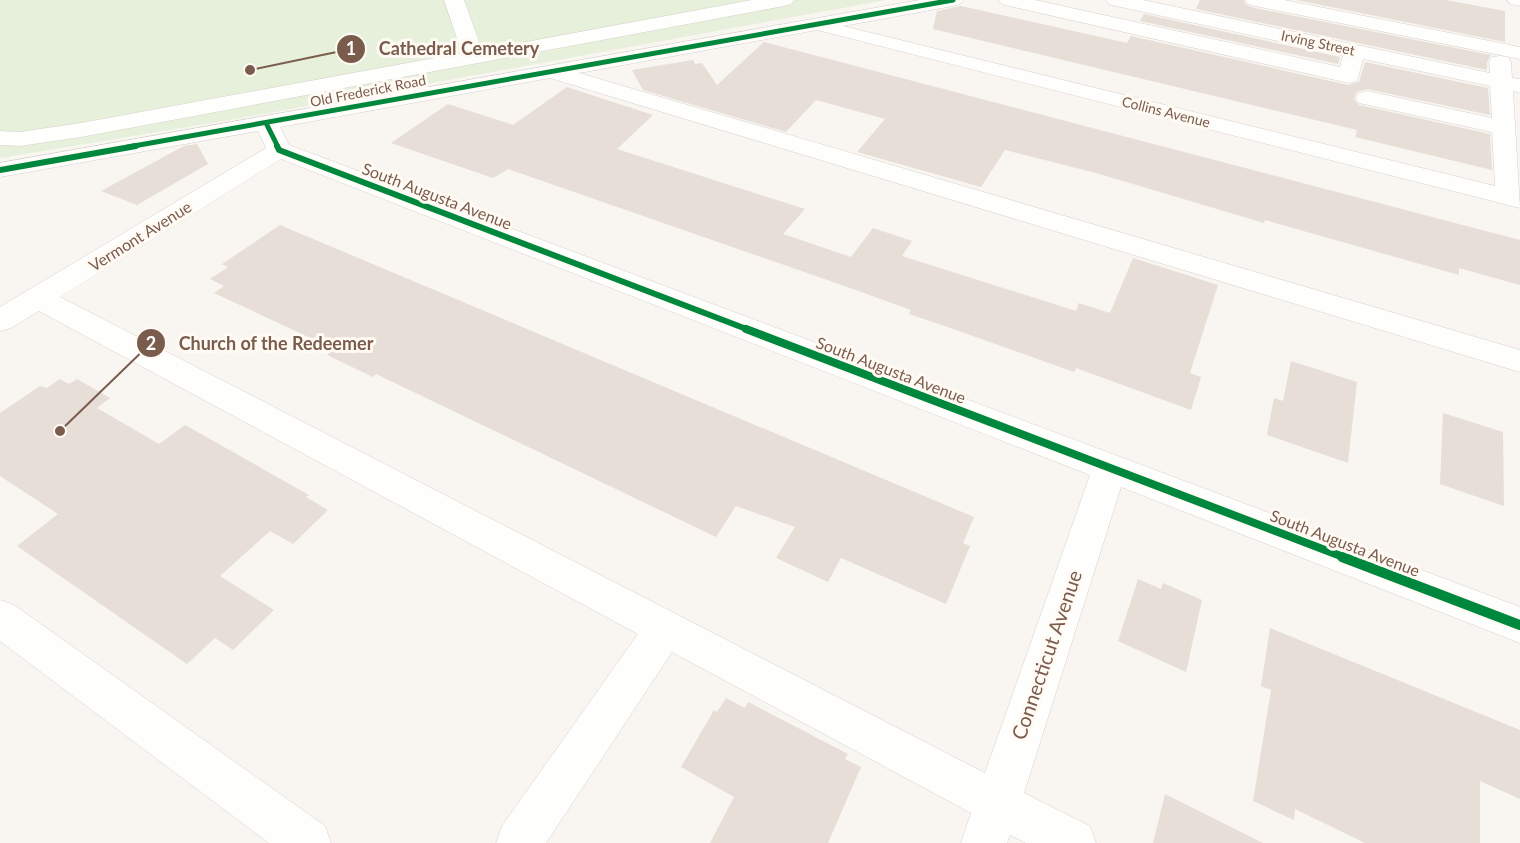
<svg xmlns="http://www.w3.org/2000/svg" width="1520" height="843" viewBox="0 0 1520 843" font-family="Lato,sans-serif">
<rect width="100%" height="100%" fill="#f9f5f0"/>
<path fill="#e7f0db" d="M0 0H886L236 119 0 158Z"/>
<path fill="#e6ded7" d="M1200 0H1243L1246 5 1255 8 1491 55 1487 62V70L1196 9Z
M1296 0H1446L1505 11V42Z
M961 6 1127 43 1131 36 1348 85 1359 82 1365 62 1488 88 1490 115 1367 89 1357 92 1354 99 1359 105 1490 134 1492 170 1355 137 1357 130 933 29 937 11Z
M1144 14 1340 57 1338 64 1140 21Z
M764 42 1520 240V285L1459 268V275L1265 220 1264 223 1096 173 1005 150 981 187 857 152 885 119 816 100 786 132 643 90 632 70 693 60 695 64 702 63 717 85Z
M567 87 653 115 617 149 805 209 783 234 851 257 873 228 912 241 902 256 1076 311 1079 303 1110 313 1133 258 1218 285 1190 373 1201 377 1191 410 1076 368 1074 372 942 325 909 314 911 310 853 289 508 169 493 178 391 143 448 104 513 125Z
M197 144 208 164 137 205 101 191 184 146Z
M280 225 974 517 963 543 970 546 946 604 841 558 828 582 776 558 795 527 736 506 716 537 376 374 373 377 327 355 334 349 214 293 224 286 210 279 228 267 222 264Z
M1291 361 1357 382 1348 463 1267 435 1274 398 1283 401Z
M60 379 69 384 77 379 110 398 97 408 159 444 185 425 309 495 306 497 328 510 293 544 270 531 220 576 274 610 233 650 215 638 187 664 17 546 58 514 0 476V413L40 386 47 388Z
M1443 413 1503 432 1504 506 1440 484Z
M1138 579 1161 589 1163 583 1202 600 1186 672 1118 641Z
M1270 628 1520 730V799L1480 781V843H1365L1295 809 1294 820 1253 801 1271 690 1261 686Z
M726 698 745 708 748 702 848 754 845 759 861 767 828 843H710L734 797 681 767 714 710 717 712Z
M1165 794 1263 843H1153Z"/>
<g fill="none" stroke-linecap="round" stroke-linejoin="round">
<defs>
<path id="minor" d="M444 0H464L482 50 752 0H794L791 4 784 6 81 137 20 146 0 145V131L20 132 81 123 462 53Z
M920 0H963L960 4 953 6 843 26 1495 186 1492 132 1359 103 1356 98 1359 93 1367 91 1492 118 1490 86 1363 59 1357 81 1349 83 1009 6 1002 4 999 0H1035L1340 67 1343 55 1116 6 1109 4 1106 0H1143L1490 73 1489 62 1492 57 1500 56 1508 57 1511 62 1512 78 1520 79V93L1513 91 1520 208 817 30 579 73 1520 350V372L550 78 280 127 289 145 1520 607V643L1121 487 1024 793 1090 826 1096 843H1026L1010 835 1007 843H961L971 813 672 652 546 843H496L502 826 638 634 39 311 11 328 0 331V307L266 148 258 131 0 177V163ZM281 159 1090 475 985 773 60 297Z
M1245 0H1284L1520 47V59L1255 6 1248 4Z
M1507 0H1520V6L1510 4Z
M0 600 14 605 325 826 331 843H269L0 641Z"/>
</defs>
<use href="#minor" stroke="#d7d1cb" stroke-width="1"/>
<use href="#minor" fill="#fefefd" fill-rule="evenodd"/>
<defs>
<path id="cycleway-far3" d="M266 123 278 147
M128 147 953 0"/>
<path id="cycleway-far2" d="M277 146 279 150 749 330
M0 170 136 146"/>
<path id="cycleway-far1" d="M746 329 1346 558"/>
<path id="cycleway" d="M1342 557 1520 625"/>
</defs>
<use href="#cycleway-far3" stroke="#fffaf3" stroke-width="8"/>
<use href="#cycleway-far2" stroke="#fffaf3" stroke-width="9"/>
<use href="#cycleway-far1" stroke="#fffaf3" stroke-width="11"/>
<use href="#cycleway" stroke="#fffaf3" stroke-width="14"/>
<use href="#cycleway-far3" stroke="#00873e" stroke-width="5"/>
<use href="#cycleway-far2" stroke="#00873e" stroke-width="6"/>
<use href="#cycleway-far1" stroke="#00873e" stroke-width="8"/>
<use href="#cycleway" stroke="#00873e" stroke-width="10"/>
</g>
<g text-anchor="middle" stroke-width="6" stroke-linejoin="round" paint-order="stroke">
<g font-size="14" fill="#7a5c4d" stroke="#fffaf3">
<text transform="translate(1318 43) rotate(12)" y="5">Irving Street</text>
<text transform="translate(368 91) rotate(-11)" y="5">Old Frederick Road</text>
<text transform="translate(1166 112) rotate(14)" y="5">Collins Avenue</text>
</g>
<g font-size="16" fill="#7a5c4d" stroke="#fffaf3">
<text transform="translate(437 196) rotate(21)" y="6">South Augusta Avenue</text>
<text transform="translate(140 236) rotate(-32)" y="6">Vermont Avenue</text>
<text transform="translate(891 370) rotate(21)" y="6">South Augusta Avenue</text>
<text transform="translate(1345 543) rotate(21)" y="6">South Augusta Avenue</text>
</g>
<g font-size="20" fill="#7a5c4d" stroke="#fffaf3">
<text transform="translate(1047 655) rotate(-71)" y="7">Connecticut Avenue</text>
</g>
</g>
<path fill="none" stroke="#7a5c4d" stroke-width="2" d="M250 70L351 49M60 431L151 343"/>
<g fill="#7a5c4d" stroke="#fffaf3" stroke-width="2">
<circle cx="250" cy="70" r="6"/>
<circle cx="60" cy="431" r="6"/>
<circle cx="351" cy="49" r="15"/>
<circle cx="151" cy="343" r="15"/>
</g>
<g font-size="18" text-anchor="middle" font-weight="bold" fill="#fff">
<text x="351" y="55">1</text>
<text x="151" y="350">2</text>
</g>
<g font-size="18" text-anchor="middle" font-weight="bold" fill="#7a5c4d" stroke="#fffaf3" stroke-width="6" stroke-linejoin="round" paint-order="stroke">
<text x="459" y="55">Cathedral Cemetery</text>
<text x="276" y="350">Church of the Redeemer</text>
</g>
</svg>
